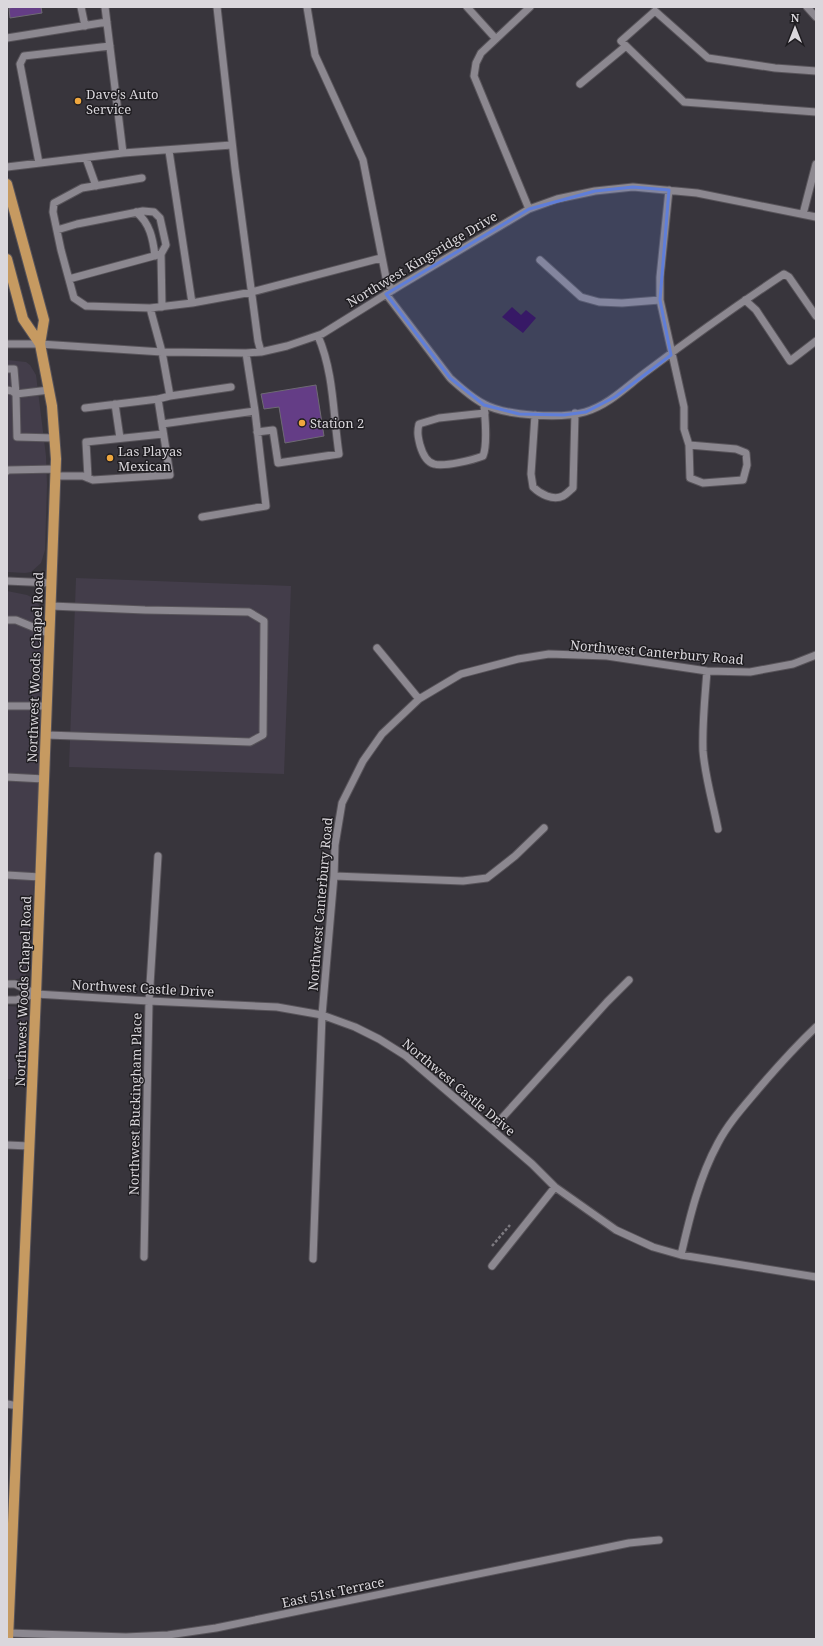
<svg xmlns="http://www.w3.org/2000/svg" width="823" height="1646" viewBox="0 0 823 1646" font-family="'Noto Serif',serif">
<rect width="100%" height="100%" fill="#38353c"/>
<path fill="#433d4a" d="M7 360 26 362 30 365 36 375 46 456 47 485 45 550 41 563 31 572 25 573 7 572Z
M76 578 291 586 284 774 69 767Z
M7 591 27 595 31 597 39 605 41 613 45 662 30 961 26 975 23 978 17 979H7Z
M7 1006 25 1007 28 1015 24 1079H7Z"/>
<path fill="#2e014a" d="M512 307 521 315 526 310 536 318 523 333 502 317Z"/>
<path fill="#643d86" stroke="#6e6a73" d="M16 7H41L42 13 10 18 9 8Z
M316 385 324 436 285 443 279 407 264 409 261 394Z"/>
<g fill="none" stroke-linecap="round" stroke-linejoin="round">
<defs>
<path id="minor" d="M81 7 85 26
M105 7 123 153
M217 7 235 168 258 341 261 352
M307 7 315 55 363 160 387 283 393 290
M467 7 496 39
M807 7 816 17
M7 38 107 22
M816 71 775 68 708 58 655 11 621 41 684 102 816 112
M580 84 626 46
M169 151 192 303
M86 158 96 186
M39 163 20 64 24 56 110 46
M7 167 123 153 232 145
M142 178 82 188 54 203 53 212 61 250 74 298 86 306 150 308 162 352 170 396 158 399
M669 190 660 277V300L684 407V429L689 445 690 478 703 483 743 480 747 465 746 453 736 449 689 445
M529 209 474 76 476 63 481 53 530 7
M136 212C150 223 153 239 155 256
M803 214 816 164
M57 230 77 224 143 211 154 212 160 218 166 245 161 254 162 307
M540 260 581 297 599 302 622 303 660 300
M69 279 161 254
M386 294 450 378C460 387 472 398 484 404 506 416 561 419 585 412 609 405 627 386 646 372 691 338 737 305 784 274L789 277 816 316
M745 300 756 310 790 361 816 341
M150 308 192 303 252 292 381 258
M7 344H40L162 352 246 353 261 352 287 346 322 334 401 285 529 209 557 199 595 191 633 187 697 193 816 217
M7 369H14L16 394 49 390
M7 390 12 391 16 394 17 437 55 438
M170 396 231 387
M115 404 120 438
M484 405C485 418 488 444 483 456 473 460 444 467 434 464 426 462 422 452 420 445 418 437 417 432 419 424L439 418 485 413
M535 415 531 474 533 487C540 494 553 501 563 496 567 494 570 490 573 488L575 413
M162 424 255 411 246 353
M257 432 273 430 278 463 339 454C333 414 334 373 318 336
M7 471 8 470 56 469
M55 476H83L93 480 170 475 158 399 85 408
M88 478 86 442 163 434
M202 517 266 506 255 411
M7 581 52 583
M7 620H16L50 634
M377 648 419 699
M707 671C705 697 702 724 703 751 705 777 713 803 718 829
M7 706H47
M46 735 250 742 263 735 264 621 249 612 145 610 51 606
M7 777 44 779
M7 875 40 877
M334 876 463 881 487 878 515 856 544 828
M7 984H15L36 994
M7 1000H16L36 994 149 1001 277 1007 322 1015 355 1027 379 1039 406 1056 532 1164 555 1187 616 1230 653 1247 681 1255 816 1277
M492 1129 607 1002 629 980
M7 1145 29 1146
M681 1255C690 1216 699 1178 718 1143 729 1122 745 1105 760 1087 778 1066 796 1046 816 1027
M144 1257 149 1001 158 856
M313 1259 322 1015 334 876 335 845 342 803 363 761 382 734 419 699 461 674 518 659 549 654 607 656 707 671 750 672 793 664 816 655
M492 1266 555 1187
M7 1404 18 1406
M8 1633 126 1637 168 1635 216 1628 629 1543 659 1540"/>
<path id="major" d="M7 184 44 320 40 344 52 406 56 459 36 994 8 1639
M7 259 23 319 40 344"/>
</defs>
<use href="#minor" stroke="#58545a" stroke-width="9"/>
<use href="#major" stroke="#58545a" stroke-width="12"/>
<path stroke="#7d7a80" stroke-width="2.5" stroke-dasharray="3 2" stroke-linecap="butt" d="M492 1246 510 1225"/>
<use href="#minor" stroke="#8c8890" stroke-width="7"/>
<use href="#major" stroke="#c69a61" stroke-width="10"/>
</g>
<path fill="#5f7ed9" fill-opacity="0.2" stroke="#5f7ed9" stroke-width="3" stroke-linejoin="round" d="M633 187 669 190 660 300 671 355 615 397 586 412 564 415 519 414 484 405 450 378 386 294 529 209 595 191Z"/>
<g fill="#efa73e" stroke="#1f1d21" stroke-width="1.5">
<circle cx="78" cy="101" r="4"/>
<circle cx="302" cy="423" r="4"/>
<circle cx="110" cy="458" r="4"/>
</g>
<g text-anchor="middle" stroke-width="3" stroke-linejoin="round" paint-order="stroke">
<g font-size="13" fill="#dad7dc" stroke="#1f1d21" text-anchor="start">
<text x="86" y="99">Dave's Auto<tspan x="86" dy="15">Service</tspan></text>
<text x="310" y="428">Station 2</text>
<text x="118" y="456">Las Playas<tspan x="118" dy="15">Mexican</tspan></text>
</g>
<g font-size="13" fill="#dad7dc" stroke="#1f1d21">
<text transform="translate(422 259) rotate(-31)" y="5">Northwest Kingsridge Drive</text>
<text transform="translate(657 652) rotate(5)" y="5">Northwest Canterbury Road</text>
<text transform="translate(35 667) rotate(-88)" y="5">Northwest Woods Chapel Road</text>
<text transform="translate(320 904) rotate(-85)" y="5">Northwest Canterbury Road</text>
<text transform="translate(143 988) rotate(3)" y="5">Northwest Castle Drive</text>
<text transform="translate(23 991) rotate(-88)" y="5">Northwest Woods Chapel Road</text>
<text transform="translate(459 1087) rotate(40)" y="5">Northwest Castle Drive</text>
<text transform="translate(135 1104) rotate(-89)" y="5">Northwest Buckingham Place</text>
<text transform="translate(333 1592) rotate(-12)" y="5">East 51st Terrace</text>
</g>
</g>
<rect width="823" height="1646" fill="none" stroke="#dad7dc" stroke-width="16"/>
<g transform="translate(795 28)" stroke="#1f1d21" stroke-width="3" paint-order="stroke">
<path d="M0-3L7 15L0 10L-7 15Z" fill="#dad7dc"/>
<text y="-6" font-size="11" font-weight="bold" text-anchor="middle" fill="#dad7dc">N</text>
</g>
</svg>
